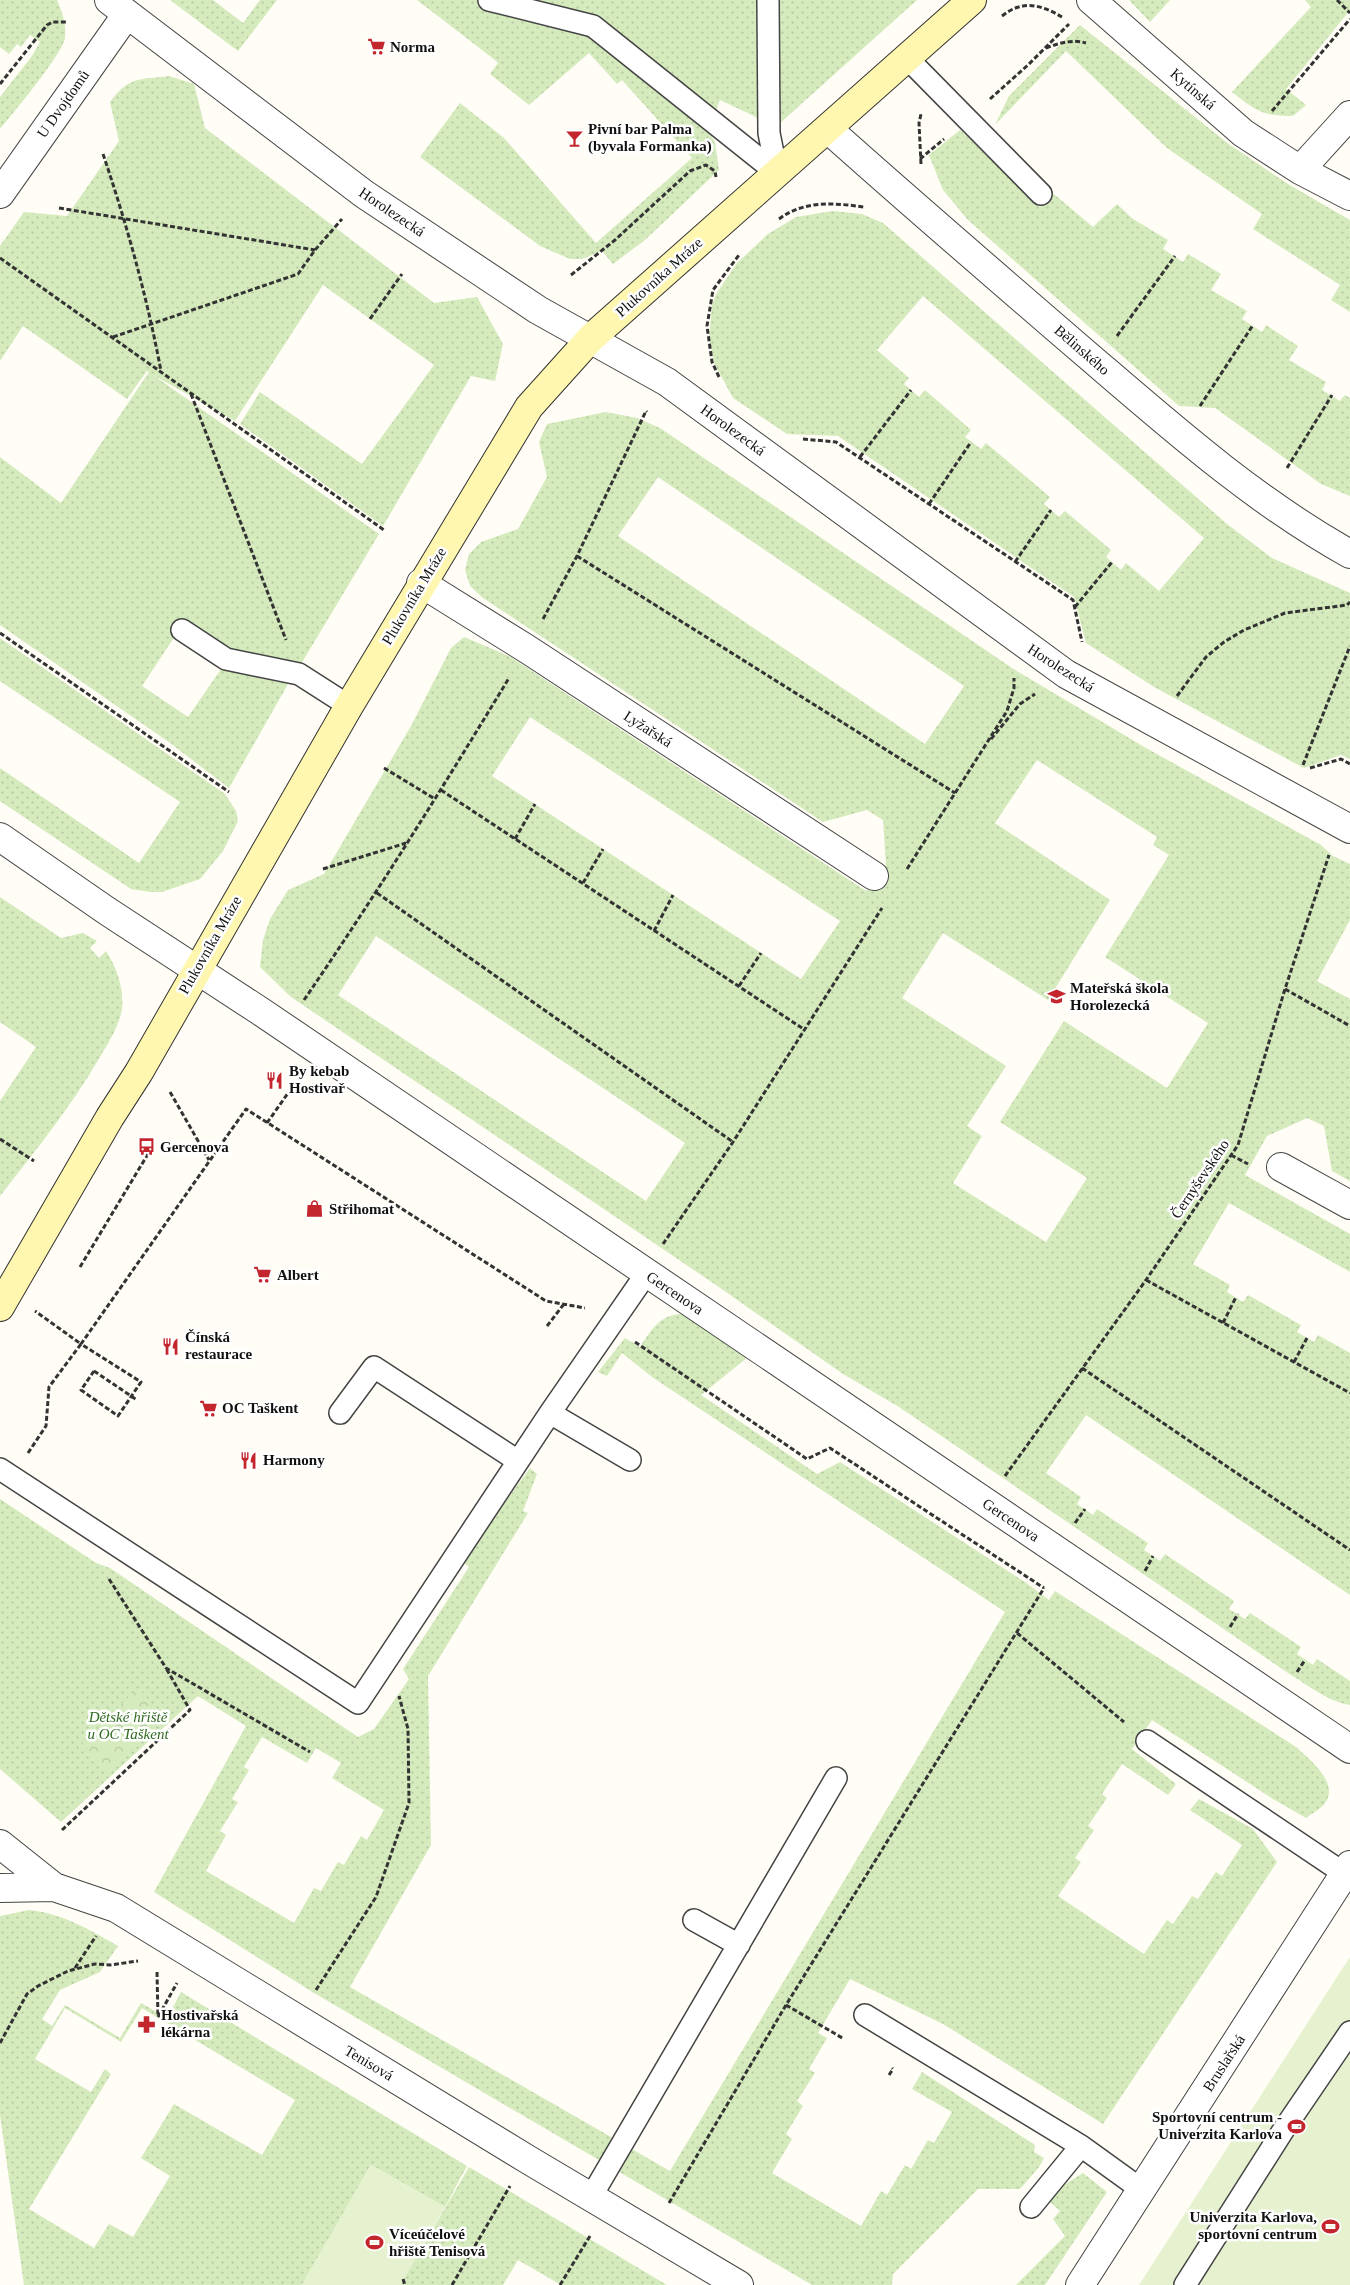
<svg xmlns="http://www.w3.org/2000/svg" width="1350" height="2285" viewBox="0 0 1350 2285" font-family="'Times New Roman',serif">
<defs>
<pattern id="grass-dots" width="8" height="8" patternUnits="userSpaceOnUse" patternTransform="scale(1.25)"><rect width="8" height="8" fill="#d5ebbd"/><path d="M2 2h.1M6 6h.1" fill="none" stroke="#b6c8a1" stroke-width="1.8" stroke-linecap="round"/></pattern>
<pattern id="park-crowns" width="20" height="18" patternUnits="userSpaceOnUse" patternTransform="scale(1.25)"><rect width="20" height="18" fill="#d5ebbd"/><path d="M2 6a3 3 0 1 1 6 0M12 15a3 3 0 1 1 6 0" fill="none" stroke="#b6c8a1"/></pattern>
</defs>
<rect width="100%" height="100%" fill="#fffdf5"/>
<path fill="url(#grass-dots)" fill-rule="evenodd" d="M0 0H57C62 12 67 25 65 38 61 56 14 112 0 129V97L32 56 40 42 30 35 21 47 17 44 9 54 0 47Z
M170 0H213L243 23 260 0H277L238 51Z
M417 0H917L769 133 756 117 720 100 708 131 715 142 719 170 645 240 613 264 602 251 582 259H570L540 246 420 157 460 103 504 138 596 243 692 158 622 80 617 84 589 53 529 105 490 74 498 63 495 60Z
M1129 0H1170L1150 22Z
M1305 0H1350V10L1286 89 1306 105 1293 116C1262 116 1256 111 1232 92L1311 7Z
M1080 25 1230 145 1288 184 1350 220V312L1331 300 1340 285 1253 229 1262 214 1167 148 1066 51 995 125 1009 96Z
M169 76 194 84 205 128 434 303 477 297 503 344 495 381 471 376 383 526 240 424 260 392 362 464 434 365 323 285 235 421 153 375 379 534 301 664 231 652 183 624 142 686 188 717 221 669 288 684 229 788 170 743 0 625V457L61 503 149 372 147 371 127 399 23 326 0 361V246L24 212 67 216 119 141 110 102C129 76 139 80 169 76Z
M960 130 1040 207 1054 194 1093 227 1117 204 1133 219 1168 240 1163 249 1183 262 1188 254 1221 274 1211 290 1247 311 1242 319 1262 332 1266 325 1298 346 1289 360 1326 382 1322 390 1340 401 1345 395 1350 398V496L1321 484 1215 408 1179 406 968 220 943 190 929 155Z
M832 211 862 214 883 223 1227 524 1272 558 1350 593V759L1341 755 1304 768 1154 687 1086 643 1074 597 838 436 787 434 733 398 714 363 709 338 712 306 716 294 737 263 768 234 796 217ZM923 296 1204 538 1159 591 1126 563 1121 570 1106 557 1111 550 1065 511 1059 517 1044 504 1050 497 986 443 981 449 965 437 971 430 925 390 919 397 904 384 909 378 877 350Z
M606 412 637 418 660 428 1012 668 1146 748 1321 845 1333 856 1350 864V920L1317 981 1350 999V1181L1332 1171 1324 1126 1307 1118 1267 1136 1245 1175 1350 1234V1272L1229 1203 1193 1264 1230 1285 1227 1292 1243 1302 1248 1295 1301 1325 1297 1332 1314 1342 1318 1335 1350 1353V1595L1086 1415 1046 1473 1081 1497 1077 1504 1093 1515 1097 1509 1148 1543 1144 1550 1160 1561 1165 1554 1234 1601 1229 1609 1245 1619 1250 1613 1301 1647 1297 1654 1313 1665 1317 1659 1350 1681V1705C1329 1702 1309 1686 1291 1675L899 1407 843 1374 713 1283 291 997 260 967 263 940 270 919 288 890 324 874 411 726 451 648 464 637 509 656 866 891 886 865 883 820 867 810 823 822 483 598 470 586 465 570 469 554 481 542 518 529 547 477 539 442 547 424ZM658 477 964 686 925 744 618 536ZM530 717 840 921 801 979 492 776ZM1037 760 1157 837 1153 845 1169 855 1105 957 1208 1023 1167 1088 1064 1021 1000 1122 1087 1178 1046 1242 953 1183 982 1136 967 1126 1006 1066 902 998 943 933 1048 1000 1110 900 995 823ZM376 936 685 1143 646 1201 338 995Z
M0 638 225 794 236 811 238 821 223 851 200 879 162 892H150L131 889 0 801V768L139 863 180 802 0 681Z
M0 897 61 938 83 933 97 941 90 948 99 958 106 951C117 968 124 988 122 1009 119 1026 109 1042 100 1057 71 1107 35 1151 0 1196V1101L36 1047 0 1022Z
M680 1314 688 1316 748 1357 701 1395 817 1474 840 1462 1028 1584 1049 1600 1055 1591 1296 1747C1309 1759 1340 1783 1325 1803 1321 1809 1312 1813 1306 1818L1273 1799 1152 1720 1132 1749 1176 1784 1168 1795 1122 1764 1102 1794 1107 1798 1088 1826 1094 1830 1075 1858 1081 1862 1058 1896 1144 1954 1167 1920 1173 1924 1192 1896 1198 1899 1216 1872 1222 1876 1242 1845 1190 1810 1199 1799 1253 1829 1277 1862 1103 2124 943 2024 850 1979 818 2033 827 2038 809 2069 815 2073 797 2101 803 2106 786 2134 792 2139 772 2173 861 2226 881 2191 887 2195 905 2165 911 2169 928 2140 934 2143 952 2112 912 2089 922 2072 1035 2145 1034 2152 1044 2158 1039 2167 1020 2189H978L893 2274 892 2285H812L314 1993 154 1892 246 1726 198 1696 61 1822 0 1769V1499L96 1563 110 1568 358 1737 374 1729 409 1679 403 1669 469 1567 462 1561 530 1468 537 1474 523 1511 528 1513 428 1676 431 1845 350 1987 670 2171 1005 1612 652 1377 622 1353 607 1376 598 1372 625 1338 640 1347C651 1330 659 1316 680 1314ZM262 1737 307 1763 316 1748 341 1763 332 1778 384 1810 367 1840 361 1836 344 1865 338 1862 321 1891 314 1888 294 1923 206 1871 226 1835 220 1831 238 1802 232 1799 249 1770 244 1767Z
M29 1910C62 1913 90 1930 118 1946L100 1972 60 1990 42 2019 52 2026 65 2005 120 2038 141 2003 167 2018 181 1992 467 2166 445 2207 371 2165 302 2285H24L0 2115V1916ZM65 2008 121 2042 142 2008 295 2100 262 2155 174 2104 141 2158 170 2176 133 2237 109 2224 94 2248 29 2209 111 2074 105 2069 91 2092 35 2059Z
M469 2167 667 2285H561L518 2260 503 2285H400Z
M1083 2173 1107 2192 1045 2285H1016L1065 2236 1053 2219 1060 2211 1050 2202 1064 2185Z"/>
<path fill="url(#park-crowns)" d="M138 1688 165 1718 108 1772 82 1742Z"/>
<path fill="#e6f2cf" d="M1350 1957V2285H1139L1344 1966Z
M371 2165 445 2207 400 2285H302Z"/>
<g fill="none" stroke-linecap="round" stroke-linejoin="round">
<defs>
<path id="lane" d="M489 0 593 26 777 173
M768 0 769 133 777 173
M907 58 1041 194
M182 630 226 659 299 674 349 706
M340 1413 374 1367 518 1461
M550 1413 630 1460
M0 1469 358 1703 550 1413 646 1274
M1147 1741 1345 1874
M694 1920 739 1945
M865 2015 1081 2146 1142 2190
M591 2197 836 1778
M1031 2207 1081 2146
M1185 2285 1284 2129 1350 2032"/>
<path id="street" d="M109 0 364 194 538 310 667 382 1066 674 1350 829
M1091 0 1243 133 1300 170 1350 196
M828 129C913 205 999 279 1085 353 1169 425 1253 500 1350 554
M1300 170 1350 115
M0 194 127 14
M421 583 527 649 874 876
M0 837 107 911 260 1011 1350 1749
M1281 1167 1350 1205
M0 1844 54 1887 116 1908 527 2159 739 2285
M0 1888 54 1887
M1080 2285 1350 1865"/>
<path id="secondary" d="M0 1307 110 1117 139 1072 349 706 529 407 591 338 972 0"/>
</defs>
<use href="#lane" stroke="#444" stroke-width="24"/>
<use href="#street" stroke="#444" stroke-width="30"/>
<use href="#secondary" stroke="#333" stroke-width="30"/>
<path stroke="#333" stroke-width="3" stroke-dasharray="5 2.5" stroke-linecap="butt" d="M1337 0 1350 13
M1002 16C1022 0 1040 4 1062 17
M1046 48C1059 43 1073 39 1086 43
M0 84 47 25 53 22H68
M990 99 1028 65 1069 24
M1272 111 1350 19
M103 154C127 225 147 297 161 371
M920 159 944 139
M921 164 919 123 921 114
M59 208 315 250
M779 219C804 200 835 203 864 207
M0 258 384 530
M571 275 615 240 690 171 706 165 715 171 716 177
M370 319 402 274
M1117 336 1175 256
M113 337 298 274 315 250 342 219
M719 377 712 362 707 326 713 290 739 255
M191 394 286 640
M1200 406 1253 325
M803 439 836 442 1073 600 1082 642
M860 457 911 390
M1287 468 1332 395
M929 504 971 442
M577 556 955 793
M1015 562 1051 510
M1075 607 1112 562
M543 619 577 556 646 411 647 412
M0 633 229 792
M1177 696 1206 657 1224 642 1244 630 1285 613 1347 605 1350 602
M991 739 1020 704 1035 694
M1303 765 1350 646
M384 768 435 799
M1310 768 1341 759 1350 764
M441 790 805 1030
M515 839 535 804
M323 869 406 843
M907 869 1007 711 1014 688V678
M583 883 603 849
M377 893 733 1142
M654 931 673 895
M739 986 761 953
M1285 989 1350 1026
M304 1000C376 895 443 787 509 678
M170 1092 209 1160
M267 1123 293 1086
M0 1139 34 1161
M1231 1155 1248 1164
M663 1244 733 1142 882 908
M80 1267 154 1144
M1146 1280 1350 1393
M1223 1323 1236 1297
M547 1326 564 1304
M635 1342 807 1459 830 1448 1044 1588
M1294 1362 1307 1338
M1082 1368 1350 1550
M94 1371 81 1390 118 1416 141 1382 81 1344 246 1109 546 1301 585 1308
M28 1453 46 1426 49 1387 81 1344 35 1311
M1005 1476 1146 1280 1238 1145 1285 989 1329 855
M1075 1523 1085 1509
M1145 1571 1153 1556
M109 1579 166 1668 310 1752
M1230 1627 1238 1614
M1017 1633 1124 1722
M1297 1672 1305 1660
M62 1830 190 1710 166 1668
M75 1968 96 1936
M157 1972 158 2017
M316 1990 376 1897 409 1803 408 1729 399 1696
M786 2005 844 2039
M158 2017 177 1983
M0 2043 27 1994 38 1986 68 1971 95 1964 110 1965 138 1961
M889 2075 893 2069 892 2068
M669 2203 786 2005 1044 1588
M403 2279 405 2285
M452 2285 510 2186
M560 2285 590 2236"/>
<use href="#lane" stroke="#fff" stroke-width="21"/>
<use href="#street" stroke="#fff" stroke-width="28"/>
<use href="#secondary" stroke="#fff6b0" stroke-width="28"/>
<path stroke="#333" stroke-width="3" stroke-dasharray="5 2.5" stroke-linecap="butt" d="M94 1371 137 1400"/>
</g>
<defs>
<symbol id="supermarket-bare" viewBox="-9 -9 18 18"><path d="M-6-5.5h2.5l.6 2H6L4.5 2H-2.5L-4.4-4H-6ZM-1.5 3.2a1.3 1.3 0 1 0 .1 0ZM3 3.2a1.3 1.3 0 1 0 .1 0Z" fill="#c4262e" stroke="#fff" stroke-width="2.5" paint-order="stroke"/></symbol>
<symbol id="bar-bare" viewBox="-9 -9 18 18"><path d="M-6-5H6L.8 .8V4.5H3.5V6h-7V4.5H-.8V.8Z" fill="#c4262e" stroke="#fff" stroke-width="2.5" paint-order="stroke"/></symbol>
<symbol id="school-bare" viewBox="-9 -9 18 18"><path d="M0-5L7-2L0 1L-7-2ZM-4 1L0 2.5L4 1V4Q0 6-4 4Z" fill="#c4262e" stroke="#fff" stroke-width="2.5" paint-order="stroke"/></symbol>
<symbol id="restaurant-bare" viewBox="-9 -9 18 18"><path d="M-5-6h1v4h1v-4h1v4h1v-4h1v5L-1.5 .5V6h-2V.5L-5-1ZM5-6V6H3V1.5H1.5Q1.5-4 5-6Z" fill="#c4262e" stroke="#fff" stroke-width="2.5" paint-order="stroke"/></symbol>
<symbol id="bus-bare" viewBox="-9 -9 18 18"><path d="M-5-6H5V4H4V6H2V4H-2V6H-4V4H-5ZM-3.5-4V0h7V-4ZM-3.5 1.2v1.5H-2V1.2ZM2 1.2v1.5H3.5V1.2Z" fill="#c4262e" stroke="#fff" stroke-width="2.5" paint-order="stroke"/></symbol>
<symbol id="shop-bare" viewBox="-9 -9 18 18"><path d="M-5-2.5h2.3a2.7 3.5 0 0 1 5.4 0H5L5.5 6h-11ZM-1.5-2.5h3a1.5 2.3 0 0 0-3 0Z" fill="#c4262e" stroke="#fff" stroke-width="2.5" paint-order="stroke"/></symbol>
<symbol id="pharmacy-bare" viewBox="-9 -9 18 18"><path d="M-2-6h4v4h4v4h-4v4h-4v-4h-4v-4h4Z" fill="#c4262e" stroke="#fff" stroke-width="2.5" paint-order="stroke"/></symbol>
<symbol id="stadium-bare" viewBox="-9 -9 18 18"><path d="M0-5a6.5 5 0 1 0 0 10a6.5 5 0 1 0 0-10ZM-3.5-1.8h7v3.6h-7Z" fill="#c4262e" stroke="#fff" stroke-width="2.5" paint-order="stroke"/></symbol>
</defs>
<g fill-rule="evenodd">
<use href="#supermarket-bare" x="364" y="34" width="25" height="25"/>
<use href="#bar-bare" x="562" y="126" width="25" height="25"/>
<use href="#school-bare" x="1044" y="984" width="25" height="25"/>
<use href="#restaurant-bare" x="262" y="1068" width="25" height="25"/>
<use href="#bus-bare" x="134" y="1134" width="25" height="25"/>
<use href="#shop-bare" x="302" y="1196" width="25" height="25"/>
<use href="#supermarket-bare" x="250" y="1262" width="25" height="25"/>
<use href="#restaurant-bare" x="158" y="1334" width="25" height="25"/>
<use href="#supermarket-bare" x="196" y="1396" width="25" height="25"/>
<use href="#restaurant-bare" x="236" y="1448" width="25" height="25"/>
<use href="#pharmacy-bare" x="134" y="2012" width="25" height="25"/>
<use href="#stadium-bare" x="1284" y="2114" width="25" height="25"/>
<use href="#stadium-bare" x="1318" y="2214" width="25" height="25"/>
<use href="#stadium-bare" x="362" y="2230" width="25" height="25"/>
</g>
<g text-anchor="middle" stroke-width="5" stroke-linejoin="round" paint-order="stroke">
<g font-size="15" font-weight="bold" fill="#111" stroke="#fff" text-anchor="start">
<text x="390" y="52">Norma</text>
<text x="588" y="134">Pivní bar Palma<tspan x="588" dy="17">(byvala Formanka)</tspan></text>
<text x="1070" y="993">Mateřská škola<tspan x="1070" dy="17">Horolezecká</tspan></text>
<text x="289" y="1076">By kebab<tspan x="289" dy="17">Hostivař</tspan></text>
<text x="160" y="1152">Gercenova</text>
<text x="329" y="1214">Střihomat</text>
<text x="277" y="1280">Albert</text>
<text x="185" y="1342">Čínská<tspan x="185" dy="17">restaurace</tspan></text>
<text x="222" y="1413">OC Taškent</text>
<text x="263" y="1465">Harmony</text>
<text x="161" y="2020">Hostivařská<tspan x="161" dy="17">lékárna</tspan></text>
<text x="1282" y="2122" text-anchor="end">Sportovní centrum -<tspan x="1282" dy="17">Univerzita Karlova</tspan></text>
<text x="1317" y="2222" text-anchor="end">Univerzita Karlova,<tspan x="1317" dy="17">sportovní centrum</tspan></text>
<text x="389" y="2239">Víceúčelové<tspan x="389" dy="17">hřiště Tenisová</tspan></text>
</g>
<g font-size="15" fill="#111" stroke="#fff">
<text transform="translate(1193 89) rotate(41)" y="5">Kytínská</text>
<text transform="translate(63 104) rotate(-55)" y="5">U Dvojdomů</text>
<text transform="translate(392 212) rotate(34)" y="5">Horolezecká</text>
<text transform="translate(659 277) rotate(-42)" y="5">Plukovníka Mráze</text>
<text transform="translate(1082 350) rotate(41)" y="5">Bělinského</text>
<text transform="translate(733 430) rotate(36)" y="5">Horolezecká</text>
<text transform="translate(414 596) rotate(-59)" y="5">Plukovníka Mráze</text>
<text transform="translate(1061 668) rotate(33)" y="5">Horolezecká</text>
<text transform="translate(648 729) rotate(33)" y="5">Lyžařská</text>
<text transform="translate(210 945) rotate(-60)" y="5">Plukovníka Mráze</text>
<text transform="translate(1200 1179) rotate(-56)" y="5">Černyševského</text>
<text transform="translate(675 1293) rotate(34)" y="5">Gercenova</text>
<text transform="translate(1011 1520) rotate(34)" y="5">Gercenova</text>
<text transform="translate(369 2063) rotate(31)" y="5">Tenisová</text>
<text transform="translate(1224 2063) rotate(-57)" y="5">Bruslařská</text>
</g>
<g font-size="15" font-style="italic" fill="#2f6b1f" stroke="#fff">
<text x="128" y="1722">Dětské hřiště<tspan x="128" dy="17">u OC Taškent</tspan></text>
</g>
</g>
</svg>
